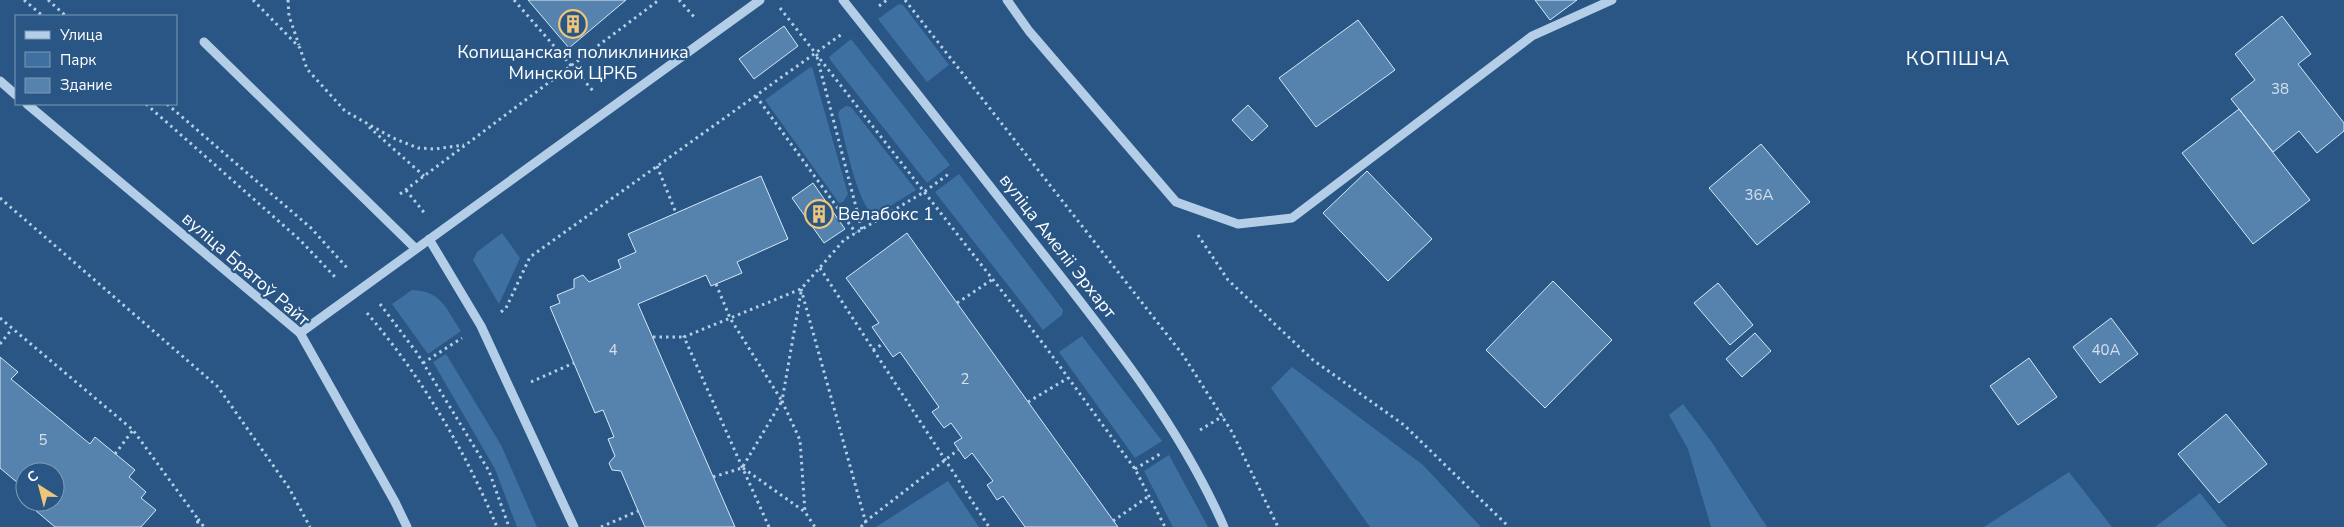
<svg xmlns="http://www.w3.org/2000/svg" width="2344" height="527" viewBox="0 0 2344 527" font-family="'Nunito Sans',sans-serif">
<rect width="100%" height="100%" fill="#295685"/>
<path fill="#3e71a1" d="M899 4 903 5 949 65 927 82 878 19Z
M851 39 950 165 927 183 831 61 829 57Z
M812 67 848 194 843 202 839 203 765 100 809 68Z
M846 106 851 107 916 190 874 216C856 202 845 138 838 114L840 110Z
M959 174 1063 310 1062 315 1043 330 935 192Z
M502 233 520 258 499 304 473 260 477 252Z
M412 290C442 291 446 309 461 331L428 354 392 304Z
M1082 336 1162 441 1135 458 1059 352Z
M446 354 501 445 537 527H517L495 469 433 362Z
M1292 367 1423 465 1481 527H1370L1271 388Z
M1683 404 1711 441 1767 527H1711L1688 449 1669 415Z
M1169 455 1208 527H1173L1144 471Z
M2069 472 2112 527H1984Z
M948 481 979 527H876Z
M2200 493 2227 527H2155Z"/>
<path fill="#5682ae" stroke="#d7e7f6" d="M528 0H626L569 48Z
M1535 0H1577L1550 20Z
M2282 16 2311 54 2298 64 2344 123V131L2317 153 2299 131 2273 152 2231 99 2255 80 2235 54Z
M1358 20 1395 70 1316 127 1279 78Z
M784 26 798 46 754 79 739 59Z
M1248 105 1268 126 1252 141 1232 120Z
M2239 109 2310 200 2253 244 2182 153Z
M1761 144 1810 202 1757 245 1709 188Z
M1367 171 1432 239 1388 281 1323 213Z
M761 176 788 239 737 262 742 273 711 286 706 275 638 304 735 527H645L621 471 612 470 609 463 615 456 608 439 614 437 603 410 595 413 550 307 560 303 557 295 574 288V279L583 275 589 282 621 268 618 260 636 252 628 234Z
M813 183 845 229 824 243 792 198Z
M907 233 957 303 1118 527H1025L1003 496 997 500 987 485 993 481 972 453 965 459 954 443 962 438 951 423 944 428 932 412 939 407 900 352 893 357 872 327 879 323 846 278Z
M1553 281 1612 340 1545 408 1486 350Z
M1718 283 1753 325 1730 345 1694 303Z
M2111 318 2138 354 2100 383 2073 347Z
M1755 333 1771 351 1742 377 1726 359Z
M0 357 18 372 11 379 90 444 95 437 135 470 129 477 146 492 141 498 156 510 141 527H55L28 504 30 502H55V472H25V489L0 468Z
M2029 358 2057 397 2018 425 1990 386Z
M2226 414 2267 464 2219 503 2178 454Z"/>
<g fill="none" stroke-linecap="round" stroke-linejoin="round">
<path stroke="#b4cee7" stroke-width="3" stroke-dasharray="2.5 4" stroke-linecap="butt" d="M24 0 43 16
M48 0 66 16
M253 0 300 48 307 69 345 111 393 138 418 148 435 149 464 145
M288 0 289 16 299 45
M514 0 594 92
M679 0 695 18
M905 0 1183 355 1232 432 1278 527
M879 6 887 0
M780 8 1045 346 1135 469 1165 527
M817 57 862 230
M756 96 856 233
M146 104 300 240 336 278
M167 104 311 228 349 270
M369 127 424 176
M657 166 676 213
M406 190 426 215
M400 194 659 0
M0 198 218 387 289 488 310 527
M1198 235 1228 280 1313 360 1404 425 1509 527
M820 268 989 527
M801 289 867 527
M801 292 782 401 800 440 805 512
M957 303 993 279
M380 304 417 353 489 471 509 527
M501 312 506 308 530 257 842 34
M367 313C421 376 465 450 497 527
M0 318 133 430 198 519 197 527
M653 337H684
M0 344 12 329
M873 350 884 343
M423 363 462 338
M531 382 574 363
M1028 402 1068 378
M1200 430 1223 416
M115 454 133 430
M743 468 805 512 815 527
M1135 469 1160 454
M713 477 742 468 782 401 730 318 716 284
M198 519 204 527
M1113 521 1149 496
M601 527 638 511
M769 527 684 337 801 289 844 240 924 192 950 173
M861 527 866 521 958 450"/>
<path stroke="#b4cee7" stroke-width="9" d="M843 0C909 83 975 167 1040 250 1109 338 1179 424 1224 527
M1007 0 1029 31 1176 202 1238 224 1292 218 1532 36 1612 0
M204 42 416 249
M0 81 16 95
M27 104 300 333 395 502 407 527
M429 239 481 326 574 527
M300 333 760 0"/>
</g>
<defs>
<symbol id="building-ring" viewBox="-11 -11 22 22"><circle r="9.5" fill="#295685" stroke="#eec67b" stroke-width="1.5"/><path d="M-4-6H4V6H1V3H-1V6H-4ZM-2.5-4.3h1.7v1.8h-1.7ZM.8-4.3h1.7v1.8H.8ZM-2.5-1h1.7V.8h-1.7ZM.8-1h1.7V.8H.8Z" fill="#eec67b"/></symbol>
</defs>
<g fill-rule="evenodd">
<use href="#building-ring" x="557" y="8" width="32" height="32"/>
<use href="#building-ring" x="803" y="198" width="32" height="32"/>
</g>
<g text-anchor="middle" stroke-width="4.5" stroke-linejoin="round" paint-order="stroke">
<g font-size="15" fill="#d5e0eb">
<text x="2280" y="94">38</text>
<text x="1759" y="200">36А</text>
<text x="613" y="355">4</text>
<text x="2106" y="355">40А</text>
<text x="965" y="384">2</text>
<text x="43" y="445">5</text>
</g>
<g font-size="18" fill="#fff" stroke="#295685">
<text x="573" y="58">Копищанская поликлиника<tspan x="573" dy="21">Минской ЦРКБ</tspan></text>
<text x="838" y="220" text-anchor="start">Велабокс 1</text>
</g>
<g font-size="18" fill="#fff" stroke="#295685">
<text transform="translate(1058 246) rotate(52)" y="6">вуліца Амеліі Эрхарт</text>
<text transform="translate(246 269) rotate(41)" y="6">вуліца Братоў Райт</text>
</g>
<g font-size="20" letter-spacing="1" fill="#fff" stroke="#295685">
<text x="1958" y="65">КОПІШЧА</text>
</g>
</g>
<rect x="15" y="15" width="162" height="90" fill="#295685" stroke="#7f9ab6"/>
<rect x="25" y="31" width="25" height="8" fill="#b4cee7" stroke="#7f9ab6"/>
<text x="60" y="40" font-size="15" fill="#ffffff">Улица</text>
<rect x="25" y="52" width="25" height="15" fill="#3e71a1" stroke="#7f9ab6"/>
<text x="60" y="65" font-size="15" fill="#ffffff">Парк</text>
<rect x="25" y="78" width="25" height="15" fill="#5682ae" stroke="#7f9ab6"/>
<text x="60" y="90" font-size="15" fill="#ffffff">Здание</text>
<g transform="translate(40 487) rotate(324)"><circle r="24" fill="#295685" stroke="#7f9ab6"/>
<path d="M0-4L9 19L0 12L-9 19Z" fill="#eec67b"/>
<text y="-8" font-size="14" font-weight="bold" text-anchor="middle" fill="#ffffff">С</text>
</g>
</svg>
